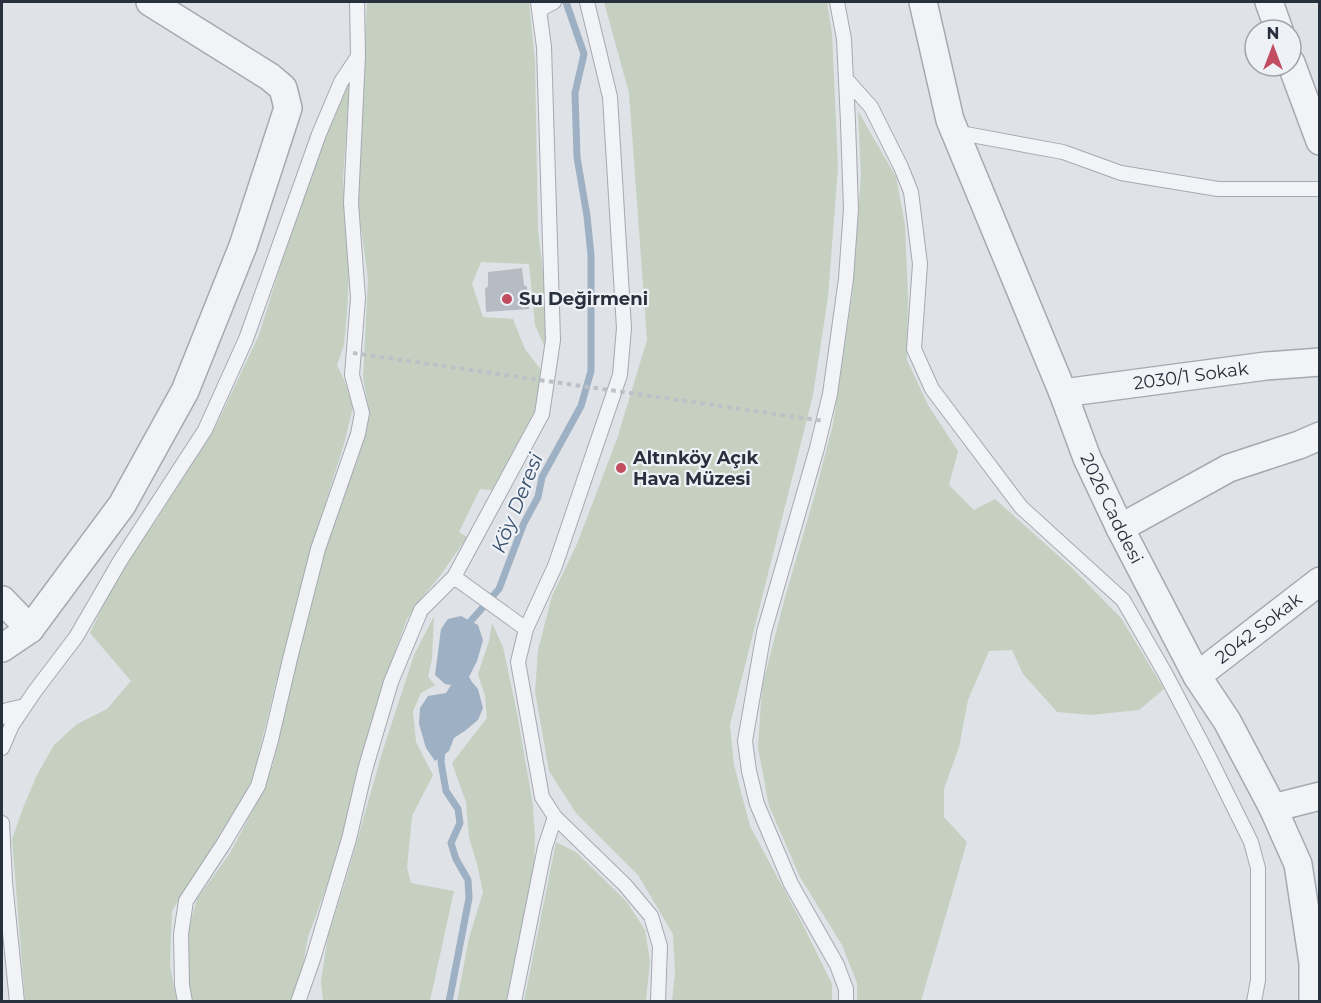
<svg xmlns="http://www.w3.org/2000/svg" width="1321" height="1003" viewBox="0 0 1321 1003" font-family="Montserrat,sans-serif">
<rect width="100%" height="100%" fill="#dfe2e7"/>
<path fill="#c5d0c1" d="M367 2H529L535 61 538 230 545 289 546 350 535 325 529 264 481 262 472 284 483 317 513 319 525 349 541 370 540 388 534 412 492 490 480 489 459 532 467 537 440 576 424 595 407 619 384 682 347 819 329 880 308 937 301 977 293 1001 193 1002 187 973 189 928 197 899 230 853 261 795 273 764 298 655 322 560 342 499 357 462 370 415 363 378 368 279 356 191Z
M604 2H827L832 33 838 167 828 297 813 395 730 725 734 765 750 826 802 923 832 984V1001H672L675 974 673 934 638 875 576 813 549 771 535 692 538 650 552 596 577 544 617 439 647 340 629 93Z
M350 81 343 178 349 268 347 313 344 345 337 365 345 382 353 407 344 444 327 498 276 682 252 781 221 837 191 880 172 911 170 966 177 1001H25L12 839 23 808 37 775 54 745 77 724 107 709 131 681 90 633 118 574 156 521 216 426 259 335 281 264 331 116Z
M858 111 896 177 905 225 908 296 907 360 928 405 958 451 949 485 974 510 995 499 1072 568 1121 618 1164 689 1139 710 1091 715 1057 712 1023 674 1012 650 989 651 968 700 959 747 944 789V817L967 842 921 1001H857V983L842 945 800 877 769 806 758 748 762 687 784 601 815 494 833 424 852 296 861 175Z
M434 616 432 659 428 677 435 685 421 693 413 711 416 742 433 775 412 816 407 868 411 883 454 891 430 1001H323L321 981 328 936 347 876 382 753 414 655Z
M492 623 503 647 517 713 533 805 535 838 534 871 506 1001H457L469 938 483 892 478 868 469 837 466 802 452 763 487 718 485 696 478 674 489 641Z
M556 842 576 852 627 902 645 930 650 961 646 1001H524Z"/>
<path fill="#9db0c4" d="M461 616 478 625 483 640 477 661 469 677 472 682 478 689 483 708 478 720 466 730 454 738 449 751 435 761 426 748 419 724 420 708 428 696 446 693 451 685 445 684 435 675 441 629 448 619Z"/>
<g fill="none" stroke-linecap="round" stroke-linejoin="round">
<path stroke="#9db0c4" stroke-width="7" d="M468 628 469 623 499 589 524 523 538 497 542 477 581 406 591 371V255L587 216 577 157 575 93 584 54 566 2
M442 749 441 762 446 791 458 809 460 823 451 843 456 859 468 880 469 898 449 1002"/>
</g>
<path fill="#b7bbc3" d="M522 268 524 285 527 287 529 309 486 312 485 289 488 286V272Z"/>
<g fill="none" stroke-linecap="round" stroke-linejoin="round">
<defs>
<path id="service" d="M587 2 610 97 624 328 620 375 555 566 526 629 518 662 542 797 555 817 625 885 651 916 660 946 658 1002
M837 2 844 39 848 122 851 209 846 279 830 394 817 448 764 632 745 741 749 771 757 804 791 884 837 965 846 989V1002
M539 10 554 2
M846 79 871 107 901 167 911 192 920 264 914 349 932 389 1021 507 1123 600 1165 673 1209 757 1251 842 1258 868V980L1254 1002
M955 132 1063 152 1121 173 1218 189H1320
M454 577 526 629
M2 717 7 710 25 706
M2 748 12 725 35 691 76 637 120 561 205 430 246 339 319 134 341 82 357 58
M2 823 5 882 17 1002
M185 1002 182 985 181 934 186 901 224 843 258 786 271 740 290 659 318 549 358 434 362 413 352 375 358 298 351 203 358 56 357 2
M298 1002 313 959 349 839 365 770 391 682 421 610 454 577 542 414 553 340 544 47 538 2
M514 1002 545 847 555 817"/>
<g id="minor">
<path id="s1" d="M923 2 950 120 1063 393 1087 458 1120 528 1197 676 1227 721 1273 808 1298 864 1313 963V1002"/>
<path d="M1269 2 1279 30"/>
<path d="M1291 63 1320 141"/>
<path id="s2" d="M1063 393 1266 366 1320 362"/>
<path d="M1120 528 1229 468 1299 445 1320 436"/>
<path d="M2 600 30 629"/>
<path d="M2 648 30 629 122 505 185 391 243 246 288 108 283 88 270 77 150 2"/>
<path id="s3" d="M1197 676 1320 581"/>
<path d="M1273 808 1320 796"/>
</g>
</defs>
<use href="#service" stroke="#a5a9b1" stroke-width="16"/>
<use href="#minor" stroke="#a5a9b1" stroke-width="30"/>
<use href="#service" stroke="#f1f3f6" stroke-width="14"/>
<use href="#minor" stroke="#f1f3f6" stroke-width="27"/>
<path stroke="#bdc0c6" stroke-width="4" stroke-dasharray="4.5 4.5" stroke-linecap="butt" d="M353 353 824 421"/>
</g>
<g fill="#c24d60" stroke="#eef1f5" stroke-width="2">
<circle cx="507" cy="299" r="6"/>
<circle cx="621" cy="468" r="6"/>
</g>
<g text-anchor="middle" stroke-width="4.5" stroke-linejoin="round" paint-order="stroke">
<g font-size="18" font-weight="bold" fill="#29303d" stroke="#eef1f5" text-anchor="start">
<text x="519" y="305">Su Değirmeni</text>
<text x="633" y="464">Altınköy Açık<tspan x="633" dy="21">Hava Müzesi</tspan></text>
</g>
<g font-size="18" fill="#29303d" stroke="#eef1f5">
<text dy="6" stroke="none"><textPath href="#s2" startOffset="129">2030/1 Sokak</textPath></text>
<text dy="6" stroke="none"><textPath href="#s1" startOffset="542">2026 Caddesi</textPath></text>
<text dy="6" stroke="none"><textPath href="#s3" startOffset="78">2042 Sokak</textPath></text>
</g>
<g font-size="20" font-style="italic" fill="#374f6d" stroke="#eef1f5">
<text transform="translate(517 503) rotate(-68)" y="7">Köy Deresi</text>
</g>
</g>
<rect width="1321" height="1003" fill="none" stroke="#29303d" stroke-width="6"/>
<g transform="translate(1273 48)"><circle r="28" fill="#eef1f5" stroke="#9fa4ab" stroke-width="1.5"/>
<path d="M0-4.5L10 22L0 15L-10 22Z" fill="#c24d60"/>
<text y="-9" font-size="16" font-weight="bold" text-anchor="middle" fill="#29303d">N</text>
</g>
</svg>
